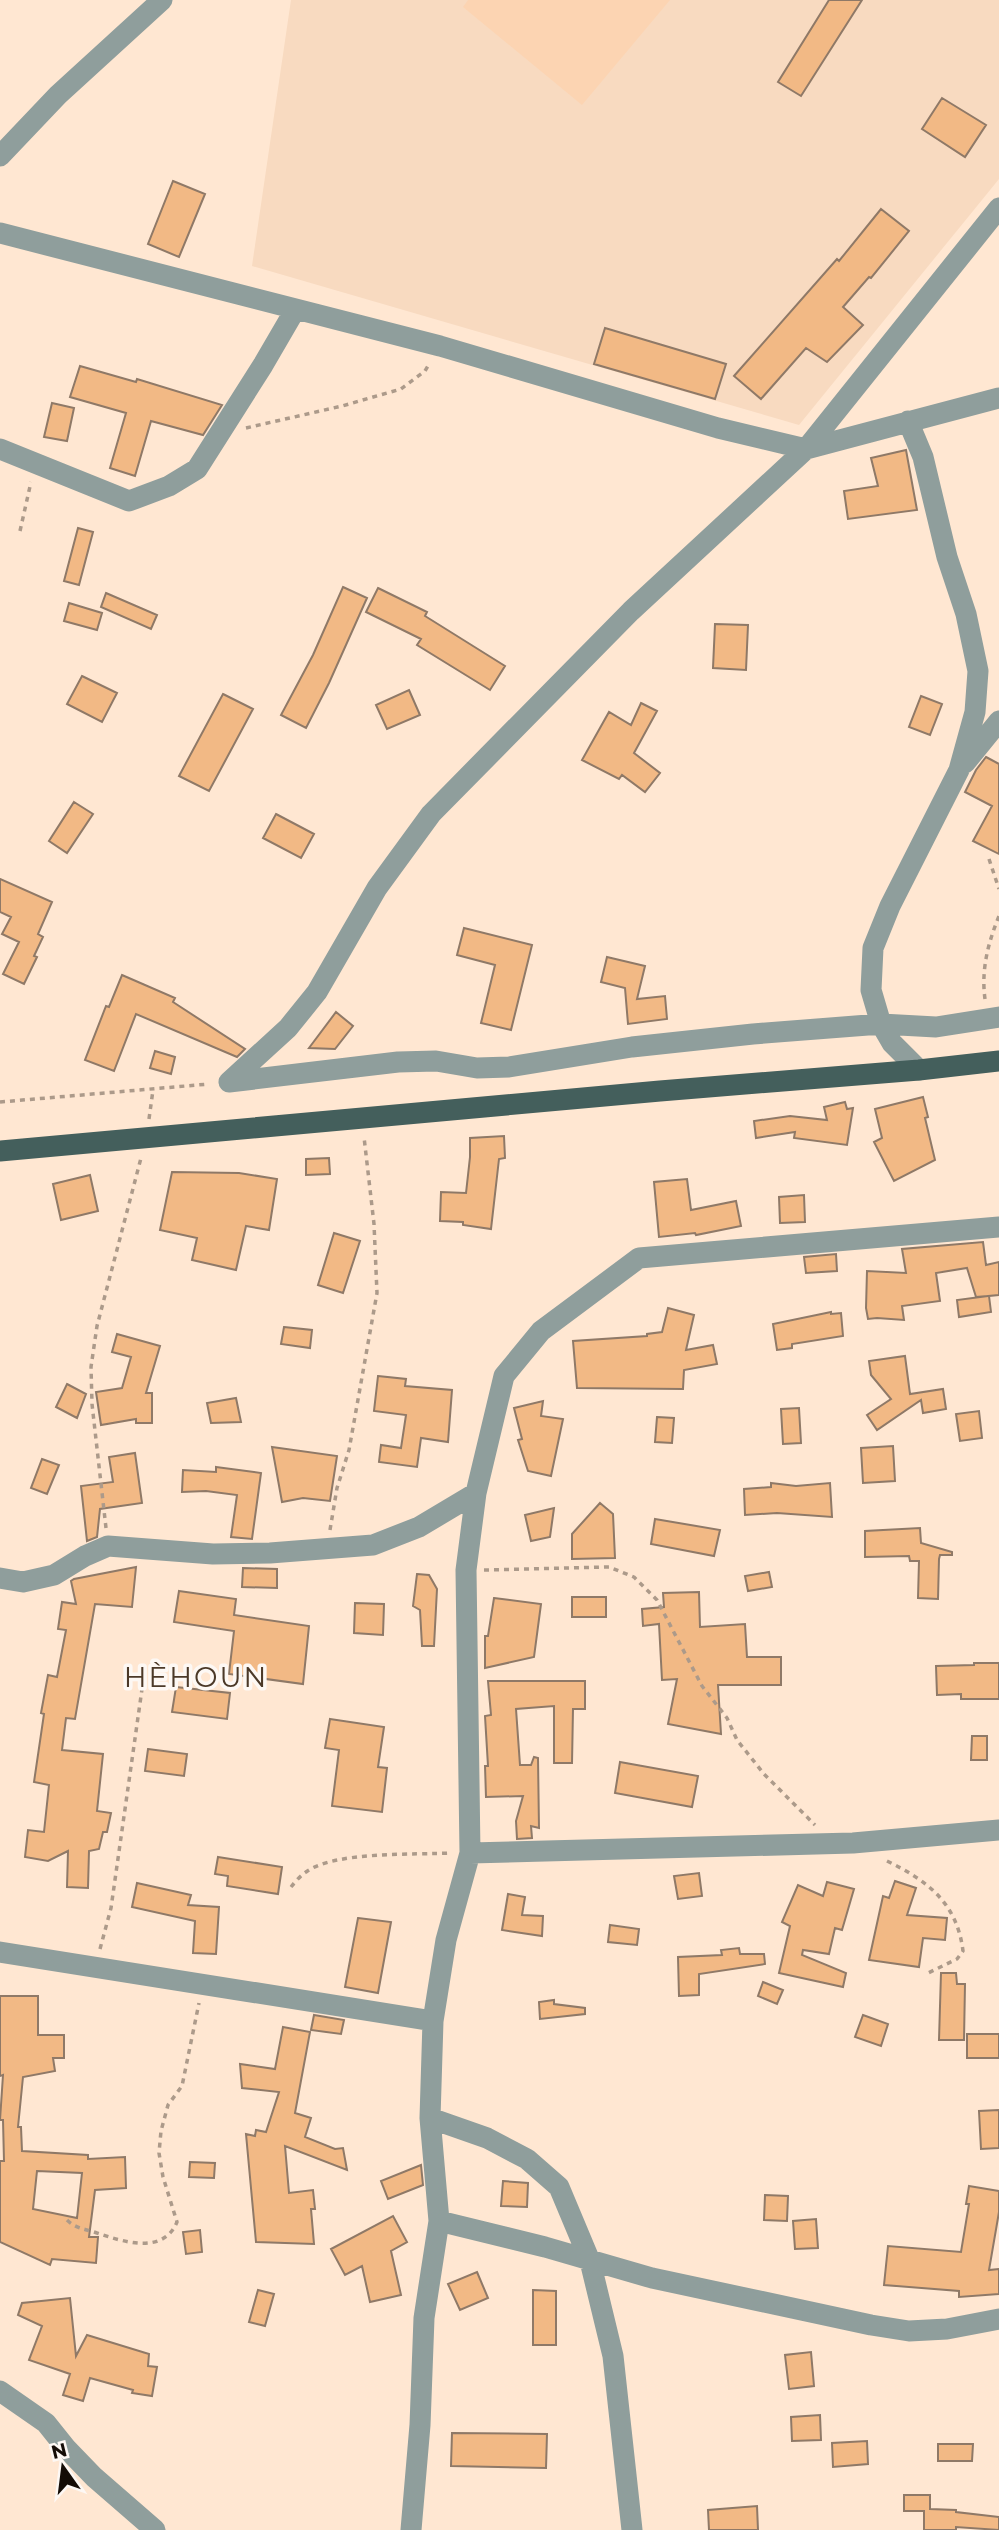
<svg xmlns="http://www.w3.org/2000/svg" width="999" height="2530" viewBox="0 0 999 2530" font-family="Montserrat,sans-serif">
<rect width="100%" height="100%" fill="#ffe7d2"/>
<path fill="#f8dac0" d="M291 0H999V179L799 425 252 266Z"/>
<path fill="#fcd4b2" d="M468 0H670L582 105 463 7Z"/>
<path fill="#f2b985" stroke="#8f7967" stroke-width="2" fill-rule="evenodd" d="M829 0H862L801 96 778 82Z
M942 98 986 125 965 157 922 129Z
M173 181 205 194 179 257 148 244Z
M881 209 909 231 871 278 869 277 843 307 863 325 827 362 806 348 761 399 734 376 837 259 839 261Z
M605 328 726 364 715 399 594 364Z
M80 366 136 382 137 379 222 405 203 435 151 421 135 476 110 468 126 413 70 397Z
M52 403 74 408 67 441 44 437Z
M906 450 917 510 848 519 844 491 878 486 871 458Z
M78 528 93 532 79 585 64 581Z
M343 587 367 598 329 683 306 728 281 715 313 655Z
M378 588 427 612 425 616 505 666 490 690 417 645 421 639 366 612Z
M106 593 157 615 151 629 101 607Z
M69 603 102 613 97 630 64 621Z
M715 624 748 625 746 670 713 668Z
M82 676 117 693 102 722 67 704Z
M409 690 420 715 387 729 376 705Z
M223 694 253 709 209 791 179 776Z
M921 696 942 704 930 735 909 727Z
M641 703 657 711 634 753 660 773 645 792 622 775 619 779 582 760 609 712 631 725Z
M986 757 999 764V854L973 841 992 806 965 792 976 770Z
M74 802 93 814 67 853 49 841Z
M276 814 314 834 301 858 263 838Z
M0 879 52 902 38 934 43 937 34 956 37 957 24 984 3 974 19 942 2 934 11 917 0 912Z
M464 928 532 945 511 1030 481 1023 495 965 457 955Z
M607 957 645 966 637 999 665 996 667 1019 628 1024 625 988 601 982Z
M122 975 175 998 173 1002 245 1049 237 1057 136 1014 114 1071 85 1060 106 1006 109 1007Z
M336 1012 353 1026 335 1049 309 1048Z
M155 1051 175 1057 171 1074 150 1068Z
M923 1097 928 1117 925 1118 935 1160 894 1181 874 1142 882 1138 875 1109Z
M845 1102 847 1109 853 1108 847 1145 794 1138 795 1132 756 1138 754 1121 790 1116 827 1120 824 1107Z
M504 1136 505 1158 499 1159 491 1229 463 1225V1222L440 1221 441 1192 466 1193 470 1157V1138Z
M329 1158 330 1174 306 1175V1159Z
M172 1172 239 1173 277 1179 269 1230 246 1226 236 1270 192 1260 197 1238 160 1230Z
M90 1175 98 1211 61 1220 53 1184Z
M687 1179 691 1210 736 1201 741 1226 696 1235 695 1233 659 1237 654 1182Z
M804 1195 805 1222 780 1223 779 1197Z
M334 1233 360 1241 343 1293 318 1285Z
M983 1242 986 1265 999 1262V1295L989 1296 991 1312 959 1317 957 1300 988 1296 976 1297 967 1268 936 1273 940 1301 902 1306 904 1320 877 1318 868 1319 866 1308 867 1271 906 1273 902 1249Z
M836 1254 837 1271 806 1273 804 1257Z
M668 1308 694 1315 686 1350 713 1345 717 1364 684 1370 683 1389 577 1388 573 1341 647 1336V1334L662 1332Z
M831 1312V1314L841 1313 843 1336 792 1344V1348L777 1350 773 1324Z
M284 1327 312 1330 310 1348 281 1344Z
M117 1334 160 1346 146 1393H152V1423H136V1419L101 1425 96 1392 122 1388 131 1357 112 1352Z
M905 1356 910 1394 943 1389 946 1409 923 1413 921 1400 877 1430 867 1415 891 1399 871 1375 869 1361Z
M378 1376 406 1379 405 1386 452 1390 448 1442 421 1438 417 1467 379 1462 381 1445 401 1448 406 1415 374 1411Z
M67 1384 86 1394 77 1418 56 1407Z
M236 1398 241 1422 211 1423 207 1403Z
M543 1401 541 1416 563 1419 551 1476 528 1471 518 1440 522 1439 514 1408Z
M799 1408 801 1443 783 1444 781 1409Z
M979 1411 982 1438 960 1441 956 1414Z
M657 1417 674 1418 672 1443 655 1442Z
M893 1446 895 1481 863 1483 861 1448Z
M272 1447 337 1456 330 1501 303 1498 282 1502Z
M135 1453 142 1503 100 1509 97 1537 87 1541 81 1486 113 1482 109 1457Z
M42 1459 59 1465 47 1494 31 1488Z
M216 1467 261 1473 252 1539 231 1537 237 1495 206 1491 182 1492 183 1470 216 1472Z
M771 1483 796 1486 830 1483 832 1517 777 1513 745 1515 744 1489 771 1487Z
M600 1503 613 1514 615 1558 572 1559V1534Z
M554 1508 550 1537 531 1541 525 1515Z
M655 1519 720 1530 714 1556 651 1544Z
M920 1528 921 1543 952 1552V1555H940L939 1559 938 1599 918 1598 919 1561H910L909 1556 865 1557V1531Z
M136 1567 132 1607 95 1604 75 1719 66 1718 62 1750 103 1754 97 1811 111 1813 107 1832H103L99 1849 89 1851 88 1888 67 1887 68 1851 48 1861 25 1857 28 1830 44 1832 49 1785 34 1782 44 1714 41 1713 48 1675 57 1677 66 1630 58 1629 62 1602 76 1604 71 1581 74 1579Z
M243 1568 277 1569V1588L242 1587Z
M769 1572 772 1587 748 1591 745 1576Z
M417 1574 429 1575 437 1589 434 1646H422L420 1610 413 1606Z
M179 1591 236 1599 234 1615 309 1626 303 1684 229 1674 234 1631 174 1622Z
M699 1592 700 1627 745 1624 747 1657H781V1685H718L721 1734 668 1724 677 1679 662 1680 659 1624 643 1626 642 1609 664 1607 663 1593Z
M572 1597H606V1617H572Z
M494 1598 541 1604 534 1657 485 1668V1636H488Z
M355 1603 384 1604 383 1635 354 1633Z
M974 1663H999V1699H961V1694L937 1695 936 1666 974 1665Z
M488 1681H585V1709H573L572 1763H554V1706L516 1709 520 1765H531L534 1757 538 1758 539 1828 531 1826 532 1838 517 1839 516 1821 523 1796 486 1797 485 1766H488L485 1716 491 1715Z
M176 1687 230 1693 227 1719 172 1712Z
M330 1719 384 1727 378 1767 387 1768 382 1812 332 1806 339 1750 325 1748Z
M972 1736H987V1760H971Z
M148 1749 187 1754 184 1776 145 1771Z
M620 1762 698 1776 692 1807 615 1793Z
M218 1857 282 1867 278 1894 227 1886 228 1876 215 1874Z
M699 1873 702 1896 678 1899 674 1876Z
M895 1881 916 1888 907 1915 947 1918 945 1940 923 1938 919 1967 869 1960 883 1896 889 1898Z
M827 1882 854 1889 842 1930 835 1928 829 1954 803 1950 802 1955 846 1973 843 1987 779 1973 790 1926 782 1922 798 1885 823 1896Z
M137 1883 191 1895 188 1905 219 1907 216 1954 193 1953 195 1921 132 1907Z
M508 1894 525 1897 522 1915 543 1916 542 1936 502 1930Z
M358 1918 391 1922 378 1993 345 1987Z
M610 1925 639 1929 637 1945 608 1942Z
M739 1948 740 1954H764L765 1964 699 1974V1995L679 1996 678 1957 722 1955 721 1950Z
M941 1973H956L957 1984H965L964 2040H939Z
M763 1982 783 1990 777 2004 758 1996Z
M0 1996H38V2035H64V2058H53L55 2071 23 2077 18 2127H21L22 2151 88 2155V2159L125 2157 126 2188 95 2190 89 2237H98L96 2263 52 2259 50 2265 0 2242V2161H4L3 2120H0L3 2075 0 2076ZM37 2171 82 2173 77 2218 33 2209Z
M554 2000V2004L585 2008V2014L540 2019 539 2002Z
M314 2015 344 2020 341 2034 311 2030Z
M863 2015 888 2024 881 2046 855 2037Z
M283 2027 310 2032 295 2113 311 2118 305 2137 335 2149 343 2148 347 2170 285 2146 289 2193 313 2190 315 2209H311L314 2244 256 2242 246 2134 255 2136 256 2130 266 2132 279 2092 242 2088 240 2064 275 2069Z
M967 2034H999V2058H967Z
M999 2110V2148L981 2149 979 2111Z
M190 2162 215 2163 214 2178 189 2177Z
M421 2165 423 2185 388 2199 381 2181Z
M503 2181 528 2183 527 2207 501 2206Z
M969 2186 999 2191V2212L989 2270 999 2269V2294L959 2297V2291L884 2285 888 2246 961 2252 969 2204H966Z
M765 2195 788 2196 787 2221 764 2220Z
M393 2216 407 2242 391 2251 401 2295 370 2302 362 2266 345 2275 331 2249Z
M816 2219 818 2248 795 2249 793 2221Z
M200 2230 202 2252 186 2254 183 2232Z
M477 2272 488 2298 460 2310 448 2284Z
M258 2290 274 2294 265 2326 249 2322Z
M533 2290 556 2291V2345H533Z
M70 2298 76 2356 87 2335 149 2354 148 2366 157 2367 152 2396 132 2393 133 2390 90 2378 83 2401 63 2395 70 2374 29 2360 42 2326 18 2315 22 2303Z
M811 2352 814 2386 789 2389 785 2355Z
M820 2415 821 2440 792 2441 791 2417Z
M452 2433 547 2434 546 2468 451 2466Z
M867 2441 868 2464 833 2467 832 2443Z
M938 2444H973L972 2461H938Z
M904 2495H930V2509L956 2510V2512L999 2517V2530L956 2527V2530H924V2511H904Z
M757 2506 758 2530H709L708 2510Z"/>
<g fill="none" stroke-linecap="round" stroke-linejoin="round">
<path stroke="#ac9a8a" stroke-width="3.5" stroke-dasharray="5 5" stroke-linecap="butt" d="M246 428 342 406 401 389 425 371 429 364
M20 531 31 482
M989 859 999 889
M985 999C981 970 988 943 999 916
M0 1102 209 1084
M149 1119 153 1090
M106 1528 92 1404 91 1367 97 1326 141 1158
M330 1530 337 1488 349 1450 377 1293 374 1224 364 1137
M484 1570 609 1567 634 1577 657 1600 702 1686 727 1718 737 1740 764 1774 815 1825
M887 1861C928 1881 957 1903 963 1951L957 1959 926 1974
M291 1887C295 1882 300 1876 306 1872 334 1851 415 1855 451 1853
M100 1949 111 1908 143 1682
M67 2220C76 2229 86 2229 97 2233 124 2242 163 2255 177 2222L163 2177 159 2153 161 2131 168 2105 182 2086 199 2003"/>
<path stroke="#8f9e9c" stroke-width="21" d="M0 156 58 95 162 0
M0 233 440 346 718 428 806 449 999 398
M908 421 923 457 947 557 966 614 978 671 975 712 959 770 890 906 873 948 871 990 881 1024 892 1043 919 1070
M0 449 129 501 169 486 197 469 263 365 295 310
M965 763 999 721
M229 1082 288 1028 317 992 377 888 431 814 631 611 806 449 999 208
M229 1082 398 1062 436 1061 477 1068 509 1067 632 1047 753 1034 881 1024 936 1027 999 1017
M0 1578 23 1582 54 1575 85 1556 108 1546 213 1554 270 1553 373 1545 419 1527 476 1493
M470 1853 853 1843 999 1830
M0 1952 433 2021
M430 2118 487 2138 527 2159 559 2187 590 2261 613 2356 632 2530
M439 2221 545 2247 652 2278 871 2325 909 2331 947 2329 999 2319
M0 2391 46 2423 66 2448 94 2477 155 2530
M411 2530 420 2425 424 2318 439 2221 430 2118 433 2021 446 1940 470 1853 466 1570 476 1493 504 1376 541 1331 639 1258 999 1227"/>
<path stroke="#445f5c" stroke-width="21" d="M0 1151 660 1091 919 1070 999 1061"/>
</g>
<g text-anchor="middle" stroke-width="7" stroke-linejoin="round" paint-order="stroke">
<g font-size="28" letter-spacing="2" fill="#4b3928" stroke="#fdf8f4">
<text x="196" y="1687">HÈHOUN</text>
</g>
</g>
<g transform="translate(63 2467) rotate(346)" stroke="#fdf8f4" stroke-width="5" paint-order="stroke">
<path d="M0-5L12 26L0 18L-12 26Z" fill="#140c06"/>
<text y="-10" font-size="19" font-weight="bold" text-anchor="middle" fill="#140c06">N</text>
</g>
</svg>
